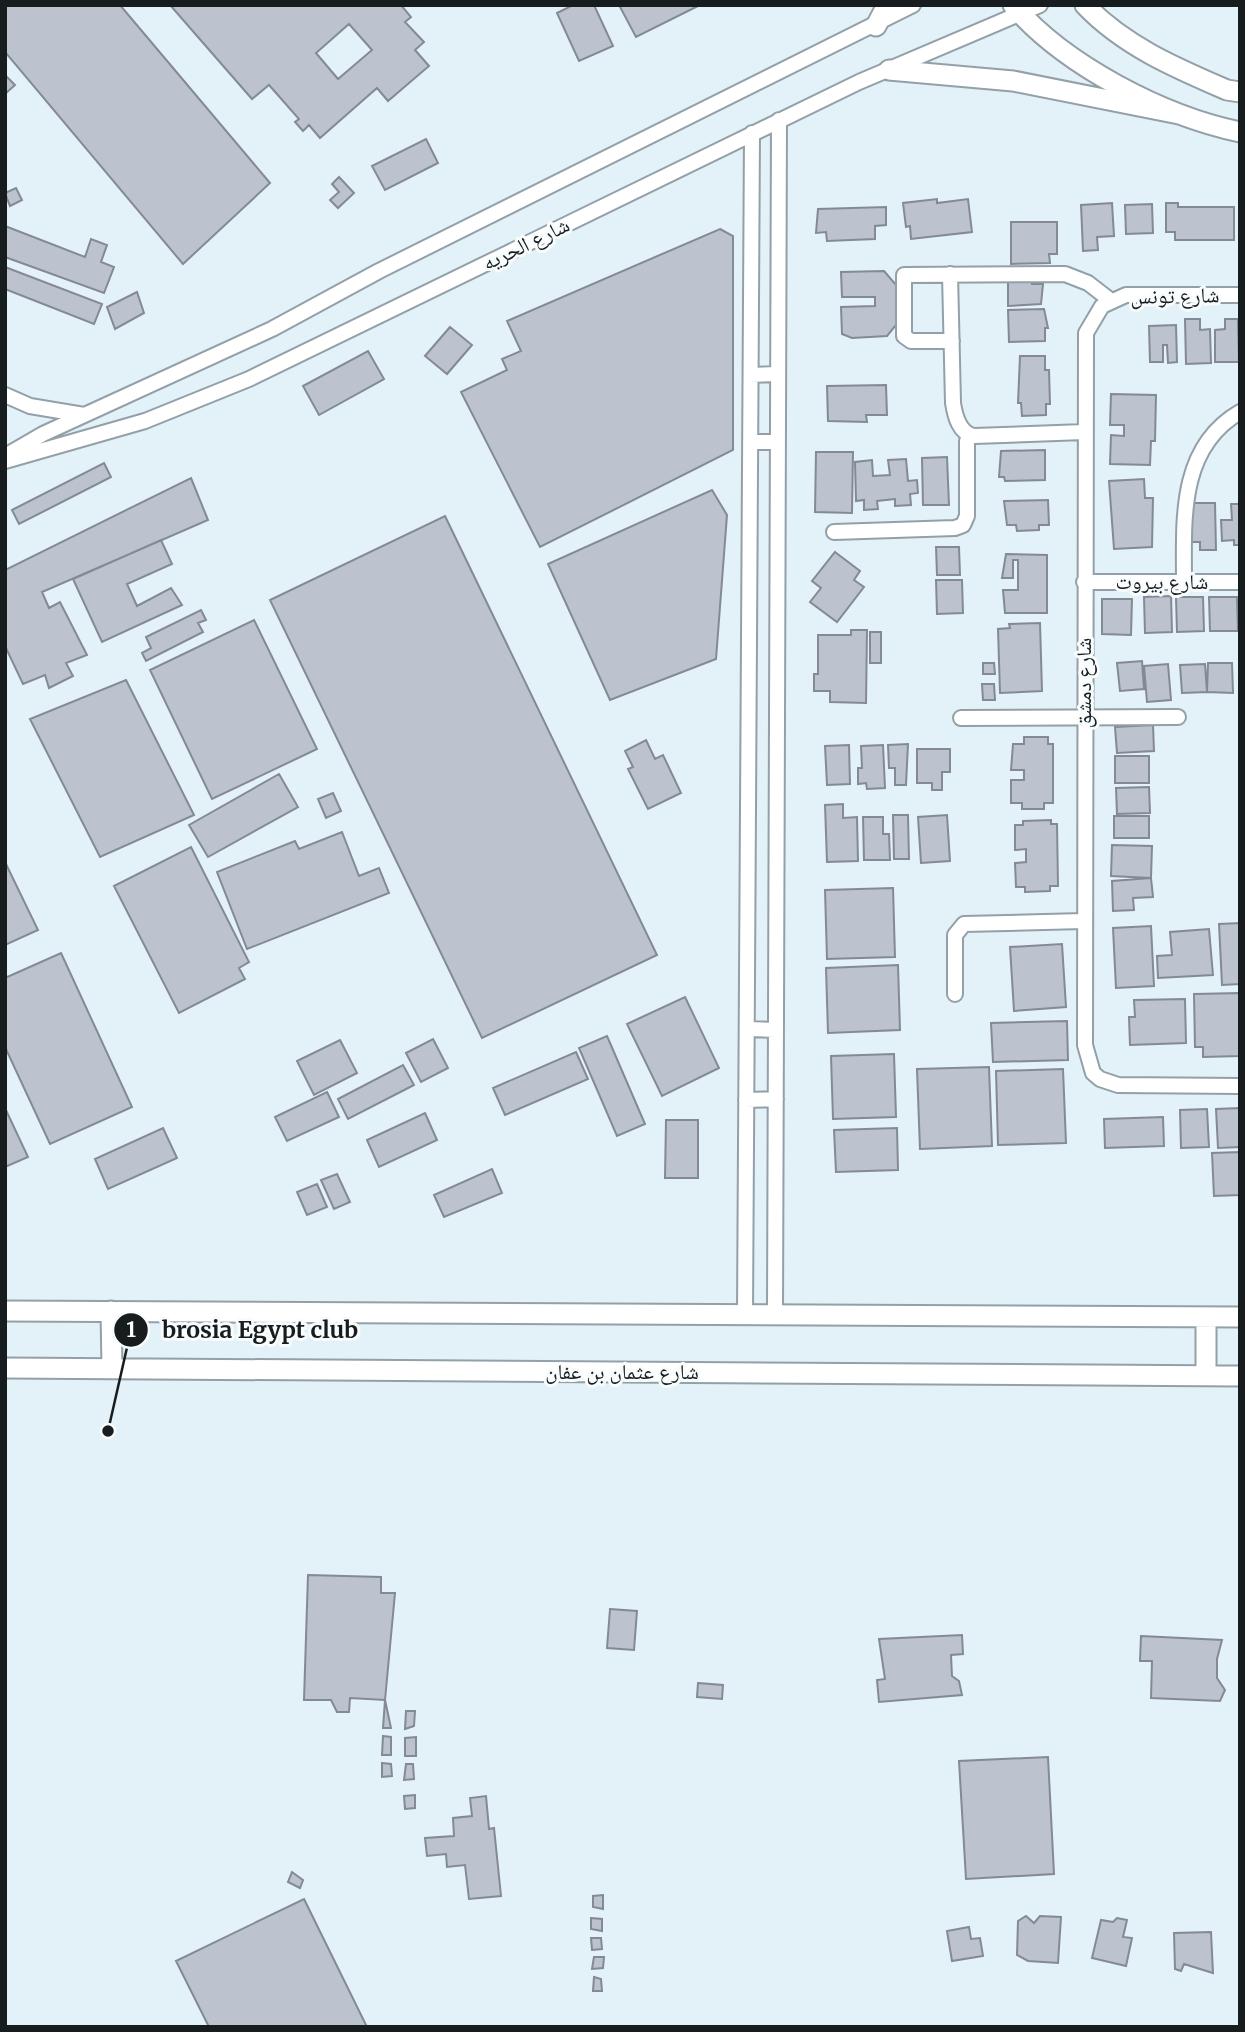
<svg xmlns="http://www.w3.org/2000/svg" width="1245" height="2032" viewBox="0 0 1245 2032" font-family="Merriweather,'Noto Naskh Arabic',serif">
<rect width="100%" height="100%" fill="#e3f1f8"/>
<path fill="#bcc2ce" stroke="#848a95" stroke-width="2" fill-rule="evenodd" d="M5 5H120L270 183 183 264 5 52Z
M170 5H401L411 17 405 22 424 42 415 50 429 66 388 101 377 88 320 138 309 125 303 131 295 122 299 119 269 85 252 99ZM349 24 372 50 338 79 316 53Z
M573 5H594L613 46 579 61 557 13Z
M619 5H700L636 37Z
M5 75 15 85 5 94Z
M426 139 438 163 385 190 372 166Z
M339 177 354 193 338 208 330 200 339 192 332 184Z
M16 188 22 200 10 206 5 193Z
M937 199V203L968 199 972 232 911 239 910 226 906 227 903 203Z
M1112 203 1114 236 1097 237 1098 250 1083 251 1081 205Z
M1166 203H1178V207H1234V240H1175V232H1166Z
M1152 204 1153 233 1126 234 1125 205Z
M886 207V225L875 226V239L827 241 826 232 816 233 818 209Z
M1011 222H1057V254H1049L1050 263 1011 264Z
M5 226 85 257 91 239 107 245 101 262 114 267 104 293 5 257Z
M720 229 733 236V450L540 547 461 392 507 370 502 359 521 351 507 321Z
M5 267 102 304 94 324 5 289Z
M884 271 897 286 896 325 887 336 852 338 842 334 841 307 875 306V297H842L841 272Z
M1032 280V284H1043L1041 304 1008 306V281Z
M137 292 144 313 115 329 107 307Z
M1044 309 1048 328H1045V341L1009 342 1008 310Z
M1185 319H1200V330L1210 329 1211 363 1186 364Z
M1225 319H1238L1239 362H1215V330L1225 329Z
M1176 325 1177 362 1168 363 1167 345H1163V362H1150L1149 326Z
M450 327 472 345 447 374 425 356Z
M368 351 384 379 319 415 303 386Z
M1020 356H1045V370H1049L1050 404H1046V415L1022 416 1021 403H1018Z
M886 385 887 415H866L867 422 828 421 827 386Z
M1111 394 1156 395 1155 441H1151L1150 465 1110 464 1111 435 1124 436V425H1110Z
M1045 450V480L1005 481 1004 477H999L1001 451Z
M816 452H853L852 513 815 512Z
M947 457 949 505H923L922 458Z
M906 459 908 481 917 480 918 493 910 494 911 505 895 506V499L877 501 878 509 864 510V500L856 501 855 462 872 460 873 476 890 475 888 460Z
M104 463 111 477 19 524 12 510Z
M191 478 208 520 42 592 49 608 60 602 87 655 66 663 73 676 49 688 45 675 23 684 5 646V570Z
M1144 479 1145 498H1153L1152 547 1114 549 1109 481Z
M712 490 727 515 716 659 610 700 548 564Z
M1048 500 1049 525H1039V530L1017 531 1016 525H1007L1004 501Z
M1191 503H1215L1216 550H1200V542H1192Z
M1231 504H1240V545H1234V540L1222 541 1221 520H1232Z
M445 516 657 955 482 1038 270 600Z
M161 540 172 564 127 584 137 606 171 588 182 605 102 642 73 579Z
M936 547H959L960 575H937Z
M835 552 860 571 854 580 864 587 837 622 810 602 821 588 812 581Z
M1006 554 1047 555V613H1005L1003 590H1018V560H1013V578H1002Z
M936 580H962L963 613 937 614Z
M1171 596 1172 632 1145 633 1144 597Z
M1176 597H1203L1204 631 1177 632Z
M1209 597H1237L1238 631H1210Z
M1102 599H1132L1131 635 1102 634Z
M201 610 206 620 198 623 203 632 146 661 142 653 151 648 146 637Z
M254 620 317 749 212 799 150 670Z
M1040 623 1042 691 1000 693 998 629 1010 628 1009 624Z
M851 630H867L866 703 830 702V691H814V674H818V635H851Z
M870 632H881V663H870Z
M1142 661 1144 689 1120 691 1117 663Z
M983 663H994L995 674H983Z
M1208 663H1232L1233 693 1207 692Z
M1168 664 1171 700 1147 702 1144 666Z
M1205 664 1207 692 1182 693 1180 665Z
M126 680 194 815 100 857 30 719Z
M982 684H994L995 700H983Z
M1153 725 1154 751 1117 753 1115 727Z
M1024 737H1048V744H1053V803H1044V809H1022V803H1011V780H1024V770H1011L1013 744H1024Z
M646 740 655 759 663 755 681 793 648 809 628 769 633 767 625 751Z
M908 744 906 785H895V768H889L888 745Z
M849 745 850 784 827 785 825 746Z
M883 745 885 788 867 789 866 783 858 784V768H862L861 746Z
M917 749H950V772H942V790H932V783H917Z
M1115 756H1149V783H1115Z
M279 774 298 807 208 857 189 825Z
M1149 787 1150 813 1117 814 1116 788Z
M333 793 341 811 326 818 318 799Z
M843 804V818L857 817 858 861 827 862 825 805Z
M893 815H908L909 859H894Z
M947 815 950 861 921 863 918 817Z
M1114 816H1149V838H1114Z
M863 817H883V834H889L890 860H864Z
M1051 820V824H1057L1058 886H1050V891L1025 892V887H1016L1015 863 1026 862V849L1015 850V825H1023V821Z
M342 832 359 876 379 868 389 893 247 949 217 872 295 841 299 849Z
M1112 845 1152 846 1151 878 1111 876Z
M191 847 249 962 239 968 245 979 179 1013 114 886Z
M5 862 38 930 5 945Z
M1151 878 1153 897 1133 898 1134 910 1113 911 1112 881Z
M893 888 895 957 827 959 825 890Z
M1240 923V984L1222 985 1219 924Z
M1151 926 1154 986 1116 988 1113 928Z
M1209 929 1213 975 1158 978 1157 956 1172 955 1170 932Z
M1062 944 1066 1007 1014 1011 1010 947Z
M61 953 132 1107 50 1144 5 1047V978Z
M898 965 900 1030 828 1033 826 968Z
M1240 993V1056L1203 1057V1047H1195L1194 994Z
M685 997 719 1068 662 1096 627 1024Z
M1185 999 1186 1043 1130 1045 1129 1017H1135L1134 1000Z
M1067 1021 1068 1060 993 1062 991 1023Z
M607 1036 645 1124 617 1136 579 1048Z
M433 1039 448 1068 421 1082 406 1053Z
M340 1040 357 1073 314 1095 297 1061Z
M576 1052 588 1079 505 1115 493 1088Z
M894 1054 896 1117 833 1119 831 1056Z
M403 1065 414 1085 348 1119 338 1099Z
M989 1067 992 1146 920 1149 917 1069Z
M1063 1069 1066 1143 998 1145 996 1071Z
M327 1092 339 1117 287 1141 275 1117Z
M5 1108 28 1157 5 1167Z
M1240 1108V1147L1218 1148 1216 1109Z
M1207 1109 1209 1147 1181 1148 1180 1110Z
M425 1113 437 1140 379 1167 367 1140Z
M1163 1117 1164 1146 1105 1148 1104 1119Z
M666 1120H698V1178H665Z
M163 1128 177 1158 108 1189 95 1159Z
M897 1128 898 1170 836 1172 834 1130Z
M1240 1152V1195L1214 1196 1212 1153Z
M492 1169 502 1193 444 1217 434 1195Z
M337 1174 350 1202 334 1209 321 1180Z
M317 1184 327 1207 307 1215 297 1192Z
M308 1575 381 1577V1593H395L385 1700 350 1698 349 1712H337L331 1700H304Z
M610 1609 637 1611 634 1650 607 1648Z
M962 1635 963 1654 951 1655 952 1676 959 1681 962 1695 879 1702 877 1680 885 1679 879 1639Z
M1141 1636 1222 1640 1217 1659V1678L1225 1690 1220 1701 1151 1698 1152 1661H1140Z
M698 1683 723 1685 722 1699 697 1697Z
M385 1700 391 1728H383Z
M406 1711H415L414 1726 405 1729Z
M383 1736 391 1737V1755H382Z
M416 1737V1756H405V1738Z
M1048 1757 1054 1874 966 1879 959 1761Z
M382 1763 391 1764 392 1776 382 1777Z
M406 1764H413L414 1779 404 1780Z
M415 1795V1808L405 1809 404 1796Z
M486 1796 489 1829 494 1828 501 1896 469 1899 465 1865 447 1867 446 1854 427 1856 425 1838 454 1836 453 1818 472 1816 470 1798Z
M292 1872 303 1880 300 1888 288 1882Z
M603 1895V1909L593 1907V1896Z
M304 1899 367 2027H209L176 1961Z
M1026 1916 1034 1923 1040 1916 1061 1917 1058 1963 1028 1961 1017 1955 1018 1921Z
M591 1918 602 1919V1931L591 1929Z
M1117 1918 1127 1920 1123 1937 1132 1938 1126 1966 1092 1958 1101 1920 1113 1922Z
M969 1927 971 1939 980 1938 983 1956 952 1961 947 1931Z
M1211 1932 1213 1973 1184 1964 1181 1971 1175 1969 1174 1933Z
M591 1938H601L602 1949 592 1950Z
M594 1957H604L603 1968 592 1969Z
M594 1977 601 1979 602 1991H593Z"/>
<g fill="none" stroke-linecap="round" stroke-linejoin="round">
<defs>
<path id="street" d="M950 274 953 403C955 416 959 433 974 436L1084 432
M1240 295H1126L1102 306 1086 333 1085 1045 1093 1073 1100 1079 1118 1085 1240 1086
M952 341H911L904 336V275L1065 274 1088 283 1110 300
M751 375 778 374
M5 395 30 406 84 415
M750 442H778
M5 456 43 434 272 329 379 271 913 5
M5 461 145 421 249 379 859 82 1040 5
M834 532 955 528 963 525 967 516V441L970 436
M1084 582H1240
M1184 582C1184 521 1178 448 1240 412
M961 718 1178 717
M955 994V935L964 924 1083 921
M747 1029 776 1030
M746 1100 776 1099
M745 1314 752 133
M775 1314 779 120"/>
<path id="secondary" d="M1013 5C1064 65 1163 116 1240 132
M1085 5C1124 46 1176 68 1227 90L1240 92
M876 26 887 5
M889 70 1013 81 1179 114
M5 1311 1240 1317
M111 1311 112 1368
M5 1368 1240 1376
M1206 1376V1317"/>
</defs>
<use href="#street" stroke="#93a0a7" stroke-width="18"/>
<use href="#secondary" stroke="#93a0a7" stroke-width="23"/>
<use href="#street" stroke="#fff" stroke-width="14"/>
<use href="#secondary" stroke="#fff" stroke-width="19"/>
</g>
<g text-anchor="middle" stroke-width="6" stroke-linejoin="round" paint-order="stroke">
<g font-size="21" fill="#171c1e" stroke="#f9fcfd">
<text transform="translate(526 244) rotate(-26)" y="7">شارع الحريه</text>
<text transform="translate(1175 296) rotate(-1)" y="7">شارع تونس</text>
<text x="1162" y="589">شارع بيروت</text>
<text transform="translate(1084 683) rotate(-90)" y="7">شارع دمشق</text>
<text x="622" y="1379">شارع عثمان بن عفان</text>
</g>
</g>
<path fill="none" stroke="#171c1e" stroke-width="2.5" d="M108 1431L131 1330"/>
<g fill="#171c1e" stroke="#f9fcfd" stroke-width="2.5">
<circle cx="108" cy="1431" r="7"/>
<circle cx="131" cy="1330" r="18"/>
</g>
<g font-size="21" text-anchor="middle" font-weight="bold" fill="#fff">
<text x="131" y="1337">1</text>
</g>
<g font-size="23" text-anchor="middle" font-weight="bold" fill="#171c1e" stroke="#f9fcfd" stroke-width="6" stroke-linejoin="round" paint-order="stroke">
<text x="260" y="1338">brosia Egypt club</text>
</g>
<rect width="1245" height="2032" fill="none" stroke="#171c1e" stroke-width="14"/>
</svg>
